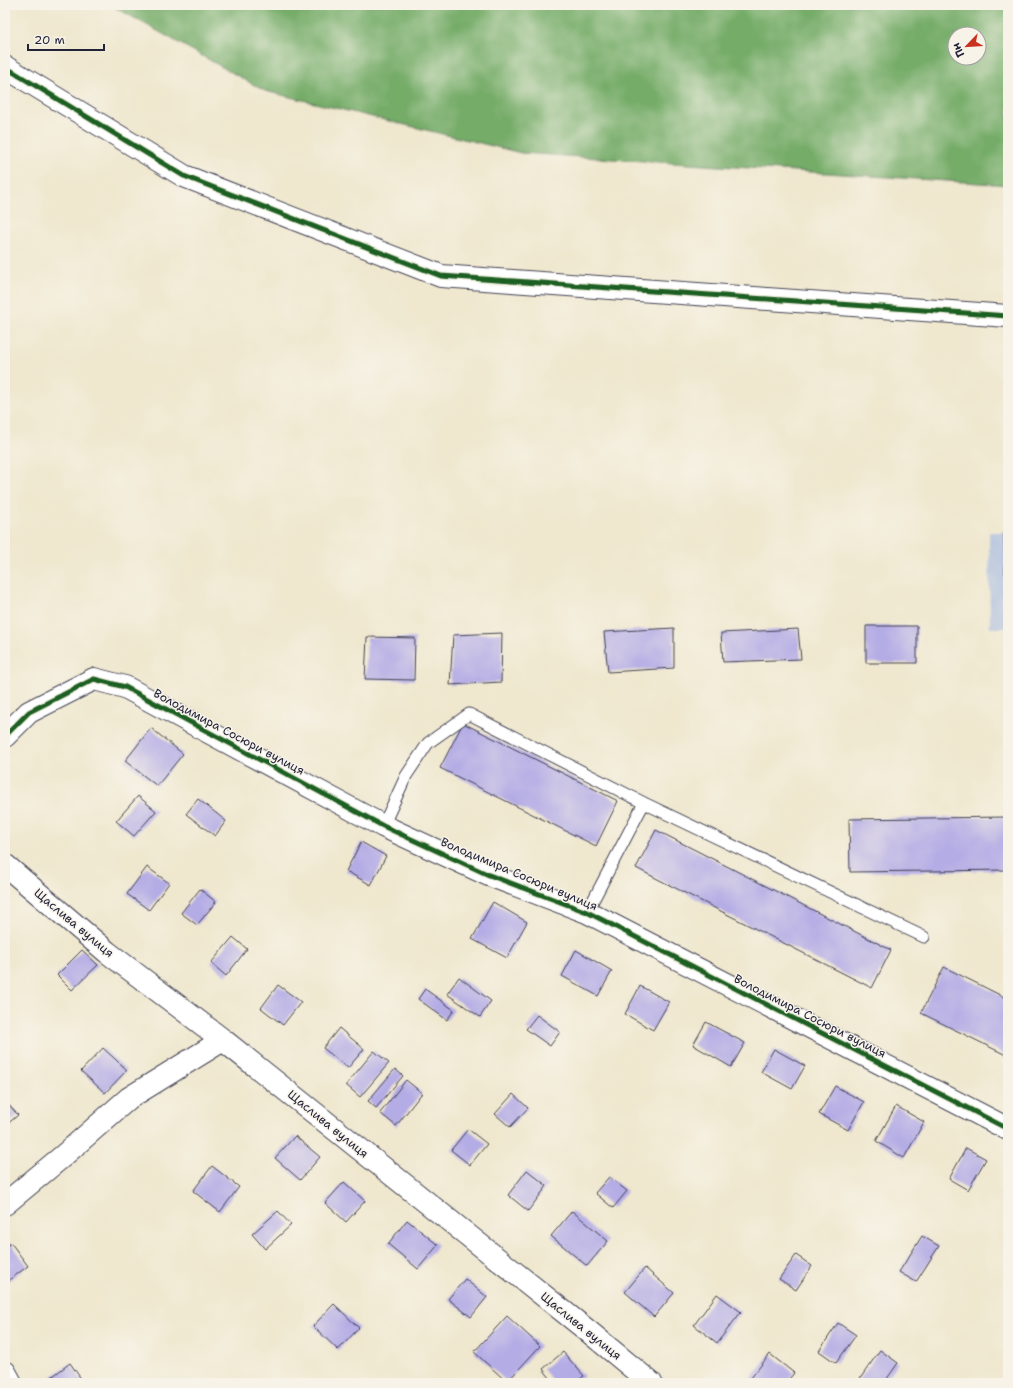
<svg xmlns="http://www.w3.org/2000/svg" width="1013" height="1388" viewBox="0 0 1013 1388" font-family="'Shantell Sans',sans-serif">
<rect width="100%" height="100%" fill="#f7f3e8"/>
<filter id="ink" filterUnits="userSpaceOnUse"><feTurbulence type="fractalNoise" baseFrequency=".025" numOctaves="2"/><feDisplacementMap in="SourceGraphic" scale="8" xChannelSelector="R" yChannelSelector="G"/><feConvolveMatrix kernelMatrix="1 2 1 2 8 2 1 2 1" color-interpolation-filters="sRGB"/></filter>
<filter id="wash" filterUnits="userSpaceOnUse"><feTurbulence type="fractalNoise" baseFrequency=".012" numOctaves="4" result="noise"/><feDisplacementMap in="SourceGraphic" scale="16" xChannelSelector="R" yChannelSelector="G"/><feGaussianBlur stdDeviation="0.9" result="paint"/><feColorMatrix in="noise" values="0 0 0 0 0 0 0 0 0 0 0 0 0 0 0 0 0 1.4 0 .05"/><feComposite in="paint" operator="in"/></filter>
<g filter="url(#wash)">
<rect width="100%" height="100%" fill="#efe7ce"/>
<path fill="#b7c5de" d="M989 532H1008V628H990Z"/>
<path fill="#75ac68" stroke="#4c6752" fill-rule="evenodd" d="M111 5H1008V185L521 153 265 91ZM955 34H979V58H955Z"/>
<g id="blocks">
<path fill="#b4ace5" d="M1004 532H1008V574H1005Z
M866 626H917V663H866Z
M674 628V668L608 672 604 632Z
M798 629 801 659 723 662 721 633Z
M502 633 501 682 450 685 453 635Z
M367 637 415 638 414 680 365 679Z
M1006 660H1008V690H1007Z
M463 723 618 801 596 846 440 768Z
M151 728 183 754 157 786 125 761Z
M138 796 156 811 134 836 116 821Z
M198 799 226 821 215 836 186 814Z
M1008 817V870L850 872 849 819Z
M656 830 891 950 872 988 636 868Z
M361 842 386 856 371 885 346 871Z
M147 867 169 883 149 910 127 894Z
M200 889 216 902 197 925 181 913Z
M493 902 527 922 507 958 472 939Z
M233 937 247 949 226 976 211 963Z
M82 950 98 965 72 990 57 975Z
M576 950 612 971 598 996 562 976Z
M944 967 1008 999V1056L921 1013Z
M459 977 491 1001 480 1017 447 994Z
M278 985 301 1002 283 1025 261 1008Z
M640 986 669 1002 653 1030 625 1014Z
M425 989 454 1010 447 1020 418 999Z
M537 1015 560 1032 550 1046 526 1029Z
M706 1022 745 1043 731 1067 693 1045Z
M339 1028 364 1049 348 1068 323 1048Z
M103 1048 127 1070 105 1093 81 1071Z
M774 1049 805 1066 792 1089 761 1072Z
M374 1051 389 1063 360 1097 346 1085Z
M395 1069 403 1076 376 1108 368 1101Z
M406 1080 422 1093 396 1126 380 1113Z
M835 1086 864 1102 848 1130 819 1114Z
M513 1094 528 1108 510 1127 495 1114Z
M5 1101 18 1115 5 1126Z
M896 1106 924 1122 904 1158 876 1141Z
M468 1129 487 1144 470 1165 451 1150Z
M295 1136 320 1157 300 1180 275 1158Z
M966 1148 986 1159 968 1190 949 1179Z
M212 1166 239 1187 220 1212 193 1191Z
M527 1170 547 1186 528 1211 508 1195Z
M609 1177 627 1191 613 1208 595 1193Z
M344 1182 365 1201 346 1222 325 1203Z
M278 1211 291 1225 265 1249 252 1234Z
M572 1211 608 1241 587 1266 551 1236Z
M407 1220 438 1245 418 1269 388 1244Z
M922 1236 939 1246 916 1282 899 1272Z
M11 1243 28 1266 5 1283V1247Z
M796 1255 812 1266 796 1290 779 1279Z
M645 1268 674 1293 654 1317 625 1292Z
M465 1279 487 1297 471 1317 448 1299Z
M717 1294 741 1312 717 1343 694 1325Z
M334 1304 359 1328 338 1350 313 1326Z
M507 1316 540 1346 507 1382 474 1352Z
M838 1323 856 1335 836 1363 819 1351Z
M880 1350 898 1363 884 1383H857Z
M563 1352 584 1376 575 1383H554L543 1369Z
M770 1354 794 1373 786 1383H747Z
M70 1363 84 1383H46L45 1382Z"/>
</g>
</g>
<g filter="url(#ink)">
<use href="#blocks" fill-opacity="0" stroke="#414051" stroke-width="1"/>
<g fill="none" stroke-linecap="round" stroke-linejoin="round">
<defs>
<path id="service" d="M383 826 406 776 428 743 469 714 644 803
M587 912 644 803 924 937"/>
<path id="minor" d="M5 67 184 176 441 276 1008 316
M5 736 29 712 94 679 125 687 383 826 489 875 587 912 1008 1129
M5 865 107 952 223 1040 588 1331 651 1383
M5 1204 63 1156 129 1098 223 1040
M5 1372 11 1383"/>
</defs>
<use href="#service" stroke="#414051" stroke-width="13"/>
<use href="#minor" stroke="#414051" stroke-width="24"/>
<use href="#service" stroke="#fff" stroke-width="11"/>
<use href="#minor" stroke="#fff" stroke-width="22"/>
<defs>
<path id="cycleway" d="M5 67 184 176 441 276 1008 316
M5 736 29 712 94 679 125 687 383 826 489 875 587 912 1008 1129"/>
</defs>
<use href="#cycleway" stroke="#f7f3e8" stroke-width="8"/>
<use href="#cycleway" stroke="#1b5e20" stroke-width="5"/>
</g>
</g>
<g text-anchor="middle" stroke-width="3" stroke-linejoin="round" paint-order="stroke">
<g font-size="12" fill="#22223b" stroke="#f7f3e8">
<text transform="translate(229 732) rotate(28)" y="4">Володимира Сосюри вулиця</text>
<text transform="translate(519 874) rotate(23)" y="4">Володимира Сосюри вулиця</text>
<text transform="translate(74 923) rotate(40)" y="4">Щаслива вулиця</text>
<text transform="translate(810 1016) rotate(27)" y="4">Володимира Сосюри вулиця</text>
<text transform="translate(328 1124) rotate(39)" y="4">Щаслива вулиця</text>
<text transform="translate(581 1326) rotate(39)" y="4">Щаслива вулиця</text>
</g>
</g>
<rect width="1013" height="1388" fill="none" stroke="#f7f3e8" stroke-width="20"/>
<g transform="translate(967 46) rotate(245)"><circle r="19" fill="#f7f3e8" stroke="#a29fa3"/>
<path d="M0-3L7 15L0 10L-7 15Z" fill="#c8321e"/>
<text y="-6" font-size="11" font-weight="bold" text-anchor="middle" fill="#22223b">Пн</text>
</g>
<path d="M28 44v6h76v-6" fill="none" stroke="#22223b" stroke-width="2"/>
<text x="34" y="44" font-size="12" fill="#22223b" stroke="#f7f3e8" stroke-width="3" paint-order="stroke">20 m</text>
</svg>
